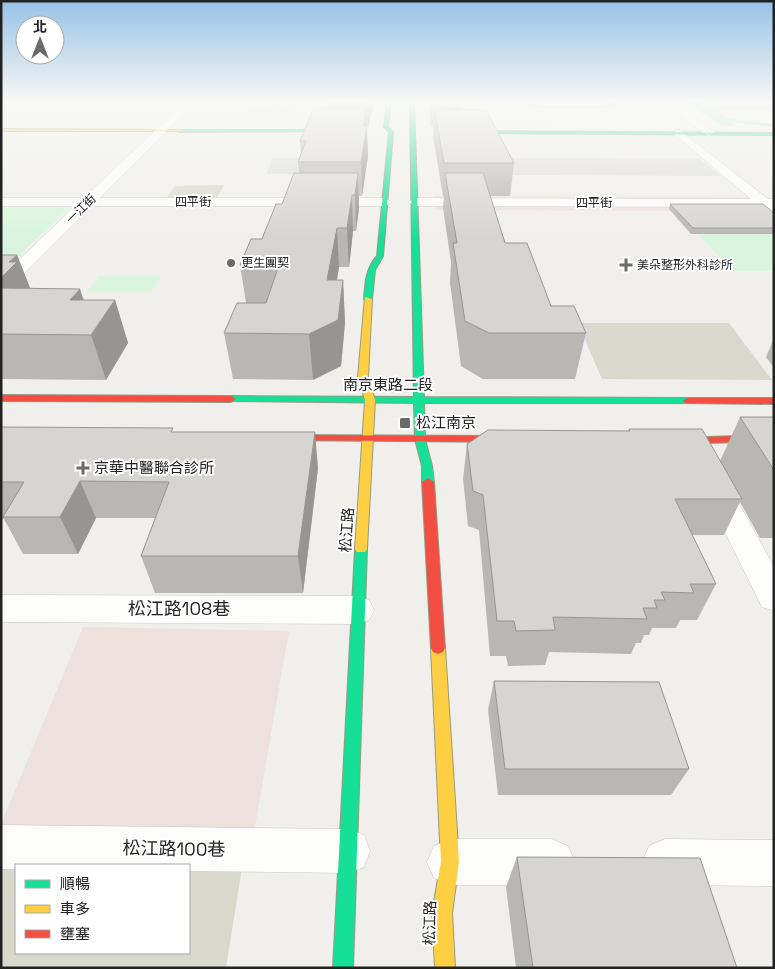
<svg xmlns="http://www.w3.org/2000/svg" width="775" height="969" viewBox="0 0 775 969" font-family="'Space Grotesk','Noto Sans TC',sans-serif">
<rect width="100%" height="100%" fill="#f0efeb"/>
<path fill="#dfdedc" d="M504 158 700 159 721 176 513 175Z"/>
<path fill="#ede1dd" d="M434 196 748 197 764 211 436 210Z
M83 627 289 631 253 838 1 834V824Z"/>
<path fill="#f6f8e7" d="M483 102H774V128L498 127 491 126Z"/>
<path fill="#dededc" d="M282 102H298L296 106H290L287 112 244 111Z
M273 158H302L297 174H266Z"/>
<path fill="#d8d9cc" d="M224 185 216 199H166L175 186Z
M582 323H729L772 380 602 379 578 324Z
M1 867H16V953H189V868H242L226 968H1Z"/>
<path fill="#d7edca" d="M703 102H774V111H717Z"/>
<path fill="#d9f5de" d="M1 207H70L10 264H1Z
M698 234H774V271H733Z
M99 276H161L151 292H87Z"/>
<path fill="#b6e7da" d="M520 102 542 106H601L610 104 608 102H617L619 104 615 106 625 108H524L528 106Z
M686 102H703L730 119 774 124V127L730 122 735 126H722Z"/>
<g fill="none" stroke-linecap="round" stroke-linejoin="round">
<defs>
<path id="street" d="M185 102H195L100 198H385L392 202 385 206H92L7 291 1 292V277L75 206H1V198H84Z
M663 102H674L715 133 710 136 706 135Z
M679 130 768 199H774V212L766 211 761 207 415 206 408 202 415 198 751 199 675 135V131Z
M715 475 725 478 774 567V611L762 607 701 484 705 478Z
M1 595 357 596 369 600 374 610 369 620 357 624 1 622Z
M1 825 348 829 364 835 370 851 364 867 348 873 189 871V865H16V869H1Z
M450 839H552L568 846 575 862 568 878 552 885H450L434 878 427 862 434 846Z
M665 839 774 840V886L665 885 649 878 642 862 649 846Z"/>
<path id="fast" d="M387 102H391L388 127 393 132 383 256 375 270 372 299 368 301 364 299C365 283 366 268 377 256L389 132 384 127Z
M410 102H414L424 397 688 398 691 399 693 401 691 403H424L425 439 432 466 434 482 428 486 422 482V466L415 439 414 403 228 401 226 399 231 396 414 397Z
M181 130H342L344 131 179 132Z
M458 131 774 133V135L460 133Z
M361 544 365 546 367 549 353 968H333L355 549 357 546Z"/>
<path id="slow" d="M1 129 181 130 183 131H1Z
M365 297 372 299 368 377 375 400 367 549 365 552H357L355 549 365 400 358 377Z
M438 642 443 644 445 648 459 862 452 913 455 968H435L432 913 441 862 431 648 433 644Z"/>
<path id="jam" d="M1 395 231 396 236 399 231 402 1 401Z
M688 398H774V404L685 403 683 401 685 399Z
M278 435 510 436 515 439 510 442 274 440 273 438Z
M774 435V441L673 444 668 441 673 438Z
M428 478 434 482 445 648 443 652 438 654 433 652 431 648 422 482Z"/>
</defs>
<use href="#street" stroke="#c9c8c7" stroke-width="1"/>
<use href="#fast" stroke="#959b81" stroke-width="2"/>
<use href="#slow" stroke="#959b81" stroke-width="2"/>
<use href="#jam" stroke="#959b81" stroke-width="2"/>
<use href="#street" fill="#fdfdfc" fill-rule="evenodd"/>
<use href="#fast" fill="#16e098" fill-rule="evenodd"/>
<use href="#slow" fill="#ffcf43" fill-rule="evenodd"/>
<use href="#jam" fill="#f24e42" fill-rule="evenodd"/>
</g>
<path fill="#b9b7b4" d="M329 102H374L368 127H367L368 156 362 196H359V208L356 231H353L349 267H339L337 280H343L345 323 341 366 313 380 233 379 224 333 246 303 240 265 262 239 282 204 299 173 298 162 301 154 300 141 329 108Z
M430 102H462L463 105 462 110 514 163 510 196H490L505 243 551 306 586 333 575 379H483L461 366 450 283 451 262 443 208 444 196H443L433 137V127H431L430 118Z
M670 204 774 213V234H691L669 209Z
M1 255H17L30 289 84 300H115L128 343 106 380 1 379Z
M774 338V368L766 357Z
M740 417H774V538H760L740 502 724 535H692L716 584 697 620H680L676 628H652L649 635H644L641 643H636L631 654 549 652 545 665 508 666 506 656H490L479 530 468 526 463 479 467 444 628 431 629 429 720 461Z
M1 427 174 432 318 468 303 593H155L141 556 155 518H96L78 554H23L4 519H1Z
M494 681 689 769 671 795H498L488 710Z
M517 857 737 968H516L506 887Z"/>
<path fill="#969592" d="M368 102H374L368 127Z
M366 108 368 156 362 196 361 162 364 126Z
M358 173 359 208 356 231 355 195Z
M352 195 353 231 349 267 347 228Z
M337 228 339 267 330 323 327 280Z
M17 255 33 295 1 313V278L9 262Z
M343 280 345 323 341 366 313 380 309 334Z
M80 289 94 331 115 300 128 343 106 380 91 335 70 300Z
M315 432 318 468 303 593 298 556Z
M80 481 96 518 78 554 60 517Z"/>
<path fill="#d7d5d1" stroke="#969592" d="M431 102H462L463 105H432Z
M314 108H366L364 126H367L361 162H298L306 141H300Z
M434 109 486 110 514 163H444Z
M294 173H358L355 195H352L347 228H337L327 280H343L338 320 309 334 224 333 237 303H266L279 265H240L251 239H262L276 204H282Z
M445 173H483L505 243H527L551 306H574L586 333H489L465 321 453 243H457Z
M670 204H763L774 213V228H693Z
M1 255H17L9 262H17L1 278Z
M1 288 80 289 70 300H115L91 335 1 334Z
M740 417H774V470Z
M1 427 173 428 171 432H315L298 556H141L169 482 80 481 60 517H3L24 482H1Z
M629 429H702L742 499H675L716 584H690L694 593 661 592 665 600H654L657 608H643L647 619 553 617 555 630 516 631 514 621H497L483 495 473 491 467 444 488 430 630 431Z
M494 681 659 682 689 769H505Z
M517 857 700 858 737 968H533Z"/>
<linearGradient id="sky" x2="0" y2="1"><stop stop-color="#97c2e6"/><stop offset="0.43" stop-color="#f8f8f6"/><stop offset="1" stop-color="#f8f8f6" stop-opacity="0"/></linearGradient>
<rect width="775" height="237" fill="url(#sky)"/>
<g fill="#6a6a68" stroke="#fff" stroke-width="2">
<circle cx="231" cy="263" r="5"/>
<path d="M623.5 257.5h5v5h5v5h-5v5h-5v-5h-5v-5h5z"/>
<rect x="399" y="417" width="12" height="12" rx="2.5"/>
<path d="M80.5 460.5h5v5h5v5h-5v5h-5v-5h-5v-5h5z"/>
</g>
<g text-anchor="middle" stroke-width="4" stroke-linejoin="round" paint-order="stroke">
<g font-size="12" fill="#222" stroke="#fff">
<text x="193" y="206">四平街</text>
<text x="594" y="207">四平街</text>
<text transform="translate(81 209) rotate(-44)" y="4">一江街</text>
</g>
<g font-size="12" fill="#222" stroke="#fff" text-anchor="start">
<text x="241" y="267">更生團契</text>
<text x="637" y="269">美朵整形外科診所</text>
</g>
<g font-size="15" fill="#222" stroke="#fff">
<text x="388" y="390">南京東路二段</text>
<text transform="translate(347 530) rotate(-86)" y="5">松江路</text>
<text transform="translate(430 923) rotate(-89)" y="5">松江路</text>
</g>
<g font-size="15" fill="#222" stroke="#fff" text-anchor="start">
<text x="416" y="428">松江南京</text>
<text x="94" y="473">京華中醫聯合診所</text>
</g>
<g font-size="18" fill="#222" stroke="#fff">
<text x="179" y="615">松江路108巷</text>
<text transform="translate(174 849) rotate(1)" y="6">松江路100巷</text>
</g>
</g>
<rect width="775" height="969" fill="none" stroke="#222222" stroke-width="5"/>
<rect x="15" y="864" width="175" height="90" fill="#ffffff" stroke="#a7a7a7"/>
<rect x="25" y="880" width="25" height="8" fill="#16e098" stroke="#a7a7a7"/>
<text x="60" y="889" font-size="15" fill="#222222">順暢</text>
<rect x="25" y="905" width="25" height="8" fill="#ffcf43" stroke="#a7a7a7"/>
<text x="60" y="914" font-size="15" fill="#222222">車多</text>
<rect x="25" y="930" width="25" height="8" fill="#f24e42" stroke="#a7a7a7"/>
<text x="60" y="939" font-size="15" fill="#222222">壅塞</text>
<g transform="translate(40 40)"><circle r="24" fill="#ffffff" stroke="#a7a7a7"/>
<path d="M0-4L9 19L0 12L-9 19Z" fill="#6a6a68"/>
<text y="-8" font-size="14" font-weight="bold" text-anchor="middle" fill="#222222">北</text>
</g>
</svg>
